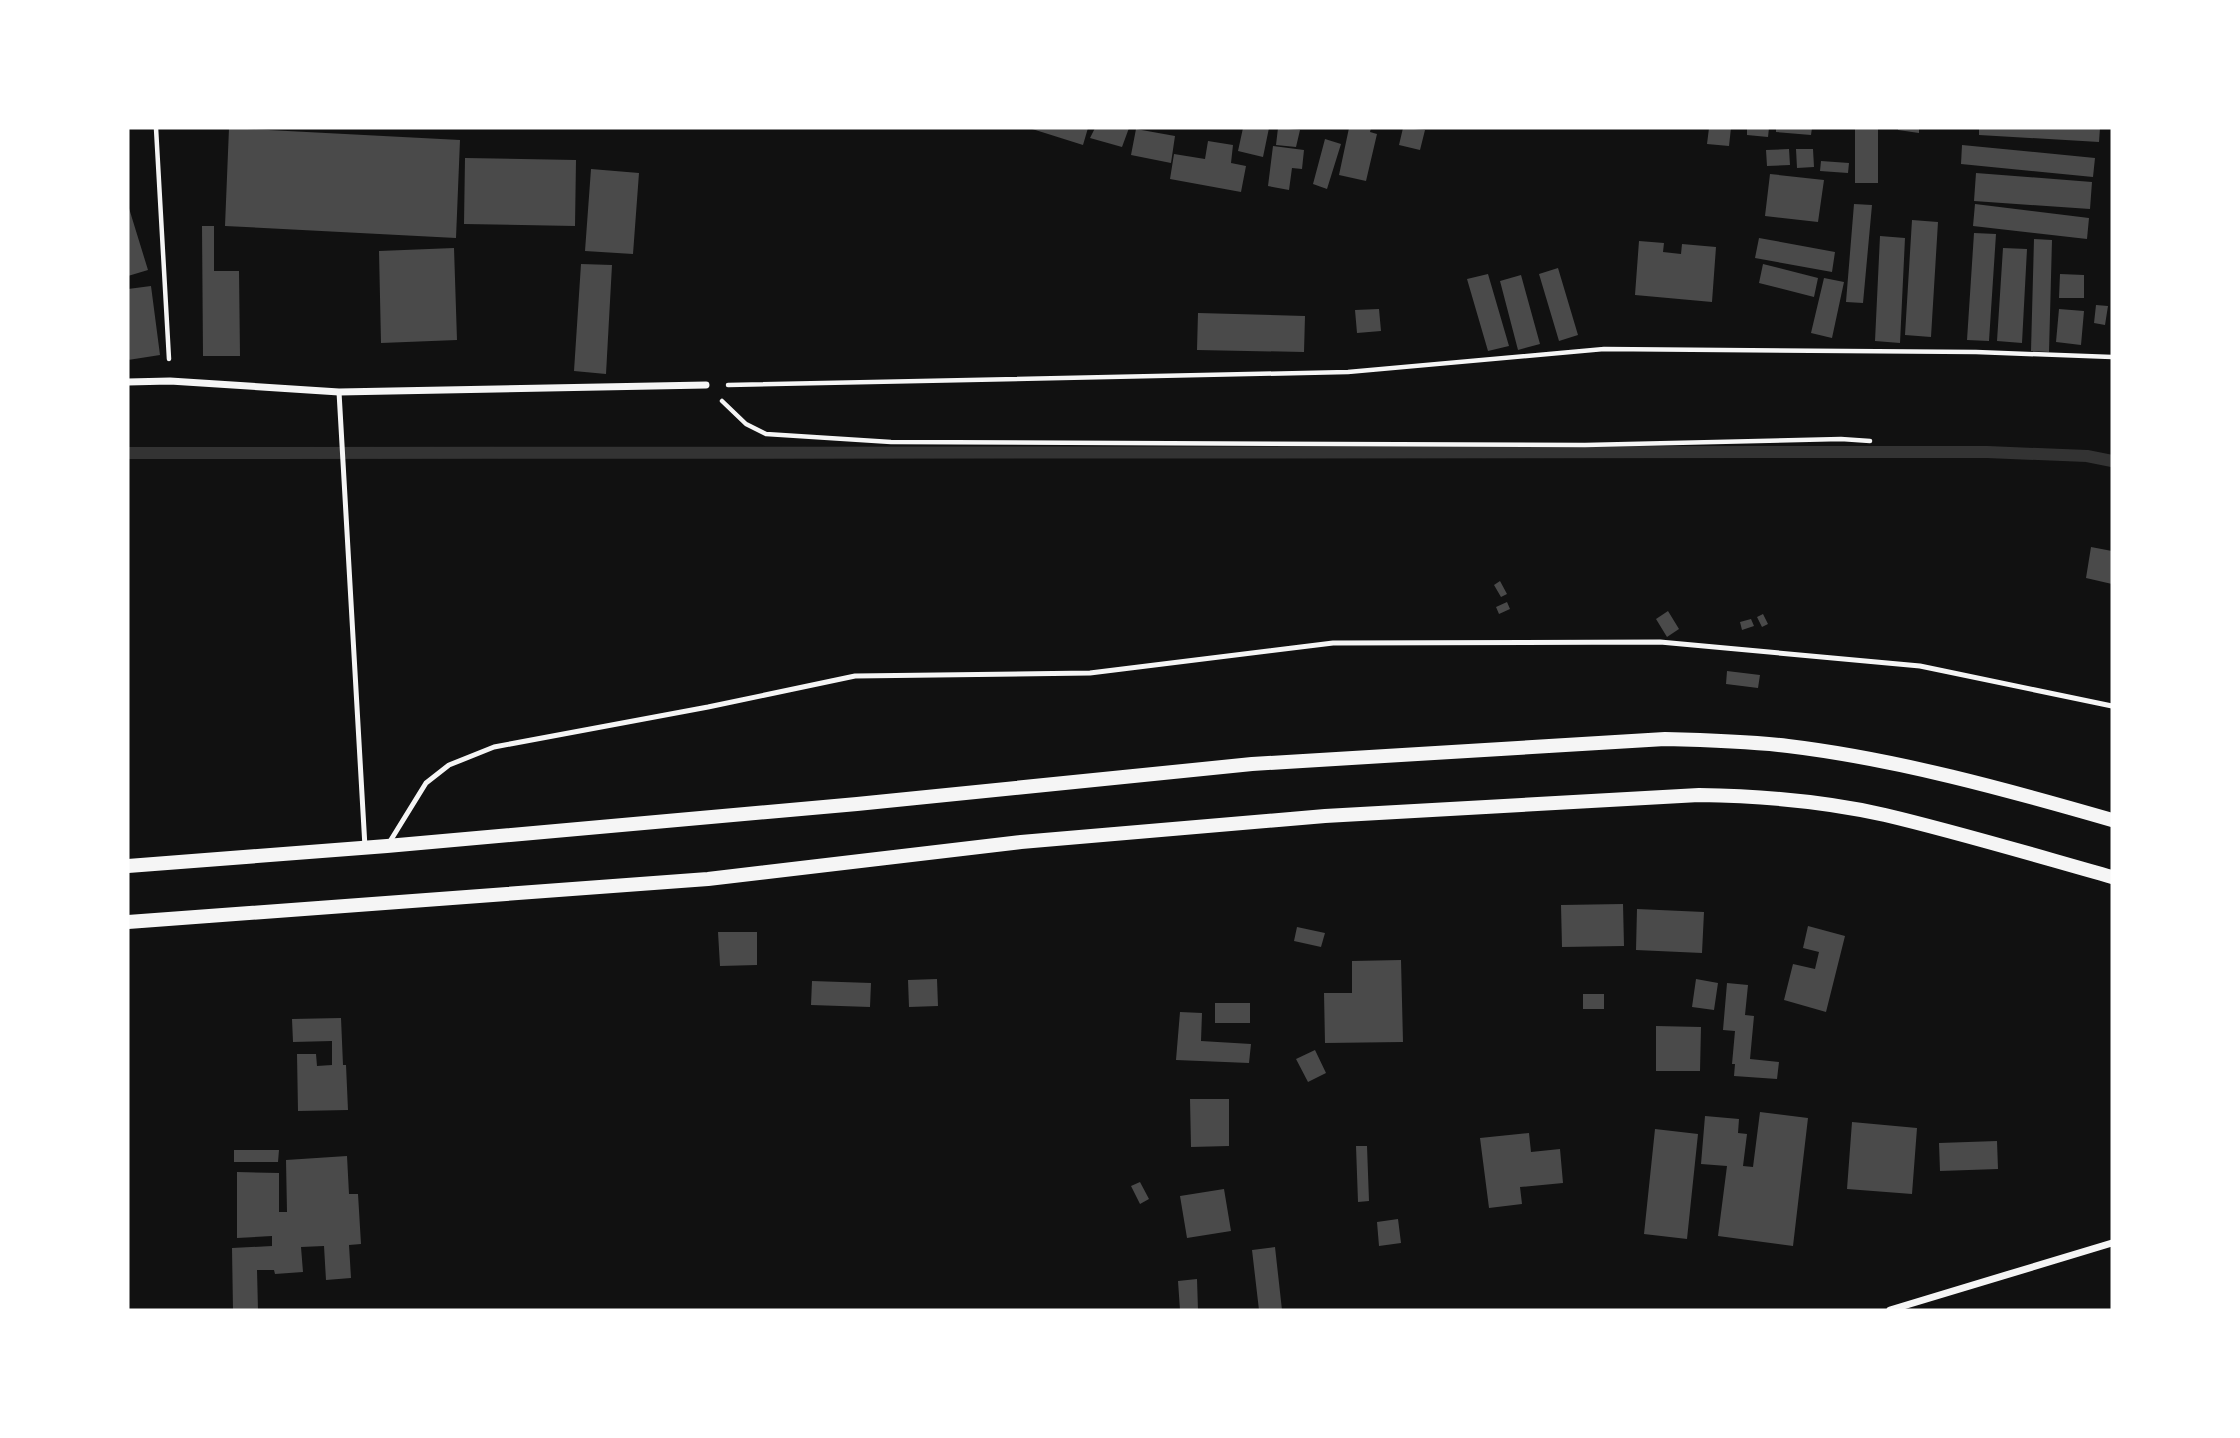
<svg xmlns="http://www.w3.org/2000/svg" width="2240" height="1438" viewBox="0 0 2240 1438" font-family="'DejaVu Sans',sans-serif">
<rect width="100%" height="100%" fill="#111"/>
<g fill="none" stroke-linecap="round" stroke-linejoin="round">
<path stroke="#333" stroke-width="12" d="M128 453 1987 452 2087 456 2112 461"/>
</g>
<path fill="#4a4a4a" d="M229 128 460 140 456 238 225 226Z
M1029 128H1088L1083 145Z
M1095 128H1129L1122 147 1090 138Z
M1243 128H1269L1263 157 1238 151Z
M1278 128 1300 130 1296 147 1276 145Z
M1349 128H1371L1370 132 1377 134 1366 181 1339 175Z
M1403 128 1425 130 1420 150 1399 145Z
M1709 128H1731L1729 146 1707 144Z
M1747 128H1769L1768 137 1747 135Z
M1776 128H1812L1811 135 1776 132Z
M1855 128H1878V183H1855Z
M1898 128H1919V133L1898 130Z
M1979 128H2100L2099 142 1979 135Z
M1136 129 1175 136 1171 163 1131 155Z
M1325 139 1341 144 1327 189 1313 184Z
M1208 141 1233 145 1231 163 1246 166 1241 192 1170 179 1174 154 1205 159Z
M1962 145 2095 158 2093 177 1961 164Z
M1273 146 1304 150 1302 169 1292 168 1289 190 1268 186Z
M1789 149 1790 165 1767 166 1766 150Z
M1796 149H1813L1814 167 1797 168Z
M465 158 576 160 575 226 464 224Z
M1821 161 1849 163 1848 173 1820 171Z
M591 169 639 173 633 254 585 251Z
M1976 173 2092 182 2090 209 1974 201Z
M1770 174 1824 180 1818 222 1765 216Z
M1854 204 1872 205 1863 303 1846 302Z
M1975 204 2089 218 2087 239 1973 226Z
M128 205 148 270 128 276Z
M1912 220 1938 222 1931 337 1905 335Z
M202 226H214V271H239L240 356H203Z
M1974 233 1996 234 1989 341 1967 340Z
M1880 236 1905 238 1900 343 1875 341Z
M1759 238 1835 252 1832 272 1755 258Z
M2034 239 2052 240 2049 352 2031 351Z
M1639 241 1664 243 1663 252 1681 254 1682 244 1716 247 1712 302 1635 295Z
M454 248 457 340 381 343 379 251Z
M2003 248 2027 249 2022 343 1997 341Z
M581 264 612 265 606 374 574 371Z
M1763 264 1818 278 1814 297 1759 283Z
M1558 268 1578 335 1559 341 1539 274Z
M1488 274 1509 346 1488 351 1467 279Z
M2060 274 2084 275V298H2059Z
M1521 275 1540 344 1518 350 1500 281Z
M1824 278 1844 282 1832 338 1811 333Z
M151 286 160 355 128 360V289Z
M2096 305 2108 306 2105 325 2094 323Z
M1379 309 1381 331 1357 333 1355 310Z
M2059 309 2084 311 2081 345 2056 342Z
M1198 313 1305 316 1304 352 1197 350Z
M2091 547 2112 551V584L2086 578Z
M1500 581 1507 594 1501 597 1494 585Z
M1507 602 1510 609 1499 614 1496 607Z
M1668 611 1679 629 1667 637 1656 619Z
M1763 614 1768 624 1762 627 1757 617Z
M1751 619 1754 626 1742 630 1740 622Z
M1727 671 1760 675 1758 688 1726 684Z
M1623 904 1624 946 1562 947 1561 905Z
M1637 909 1704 912 1702 953 1636 950Z
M1808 926 1845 936 1826 1012 1784 1000 1793 964 1815 969 1819 952 1803 948Z
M1297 927 1325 933 1321 947 1294 941Z
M718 932H757V965L720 966Z
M1401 960 1403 1042 1325 1043 1324 993H1352V961Z
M937 979 938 1006 909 1007 908 980Z
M1696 979 1718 983 1714 1010 1692 1007Z
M812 981 871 983 870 1007 811 1005Z
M1727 983 1748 985 1745 1015 1754 1016 1750 1059 1779 1062 1777 1079 1734 1076 1735 1064H1732L1735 1031 1723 1030Z
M1583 994H1604V1009H1583Z
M1215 1003H1250V1023H1215Z
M1180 1012 1202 1013 1201 1041 1251 1044 1249 1063 1176 1060Z
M341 1018 343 1065H346L348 1110 298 1111 297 1054H316L317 1066 332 1065V1041L293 1042 292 1019Z
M1656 1026 1701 1027 1700 1071H1656Z
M1315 1050 1326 1073 1308 1082 1296 1059Z
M1190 1099H1229V1146L1191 1147Z
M1760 1112 1808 1118 1793 1246 1718 1236 1727 1166 1701 1164 1705 1116 1739 1119 1738 1133 1747 1134 1743 1166 1753 1167Z
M1852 1122 1917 1128 1912 1194 1847 1189Z
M1655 1129 1698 1134 1687 1239 1644 1234Z
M1529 1133 1531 1152 1560 1149 1563 1183 1520 1187 1522 1204 1489 1208 1480 1138Z
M1997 1141 1998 1169 1940 1171 1939 1143Z
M1356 1146H1367L1369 1201 1358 1202Z
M234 1150H279L278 1162H234Z
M347 1156 349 1194H358L361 1244 349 1245 351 1278 326 1280 324 1246 301 1247 303 1272 275 1274 274 1270H257L258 1310H233L232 1248 272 1246V1236L237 1238V1172L279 1173V1212H287L286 1160Z
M1140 1182 1149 1199 1140 1204 1131 1186Z
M1224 1189 1231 1231 1187 1238 1180 1196Z
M1398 1219 1401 1243 1379 1246 1377 1222Z
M1275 1247 1282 1310H1259L1252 1250Z
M1197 1279 1198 1310H1180L1178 1281Z"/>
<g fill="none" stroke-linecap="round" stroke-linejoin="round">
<path stroke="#f5f5f5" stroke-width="4.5" d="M156 128 169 359
M728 385 1348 372 1604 349 1976 352 2112 357
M722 401 746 424 766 434 891 442 1585 445 1841 439 1870 441"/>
<path stroke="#f5f5f5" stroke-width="5" d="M339 392 365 847
M389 843 426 783 449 765 494 747 708 707 855 676 1090 673 1333 643 1660 642 1920 666 2112 706"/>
<path stroke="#f5f5f5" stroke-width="7" d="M128 382 170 381 339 392 706 385
M1890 1310 2112 1243"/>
<path stroke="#f5f5f5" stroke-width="14" d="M128 866 387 846 857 804 1252 764 1665 739C1706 740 1747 741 1788 746 1896 759 2008 790 2112 820
M128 922 708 879 1021 842 1325 816 1699 795C1761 796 1824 801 1885 815 1961 833 2037 856 2112 877"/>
</g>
<rect width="2240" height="1438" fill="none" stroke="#ffffff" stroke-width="259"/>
</svg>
